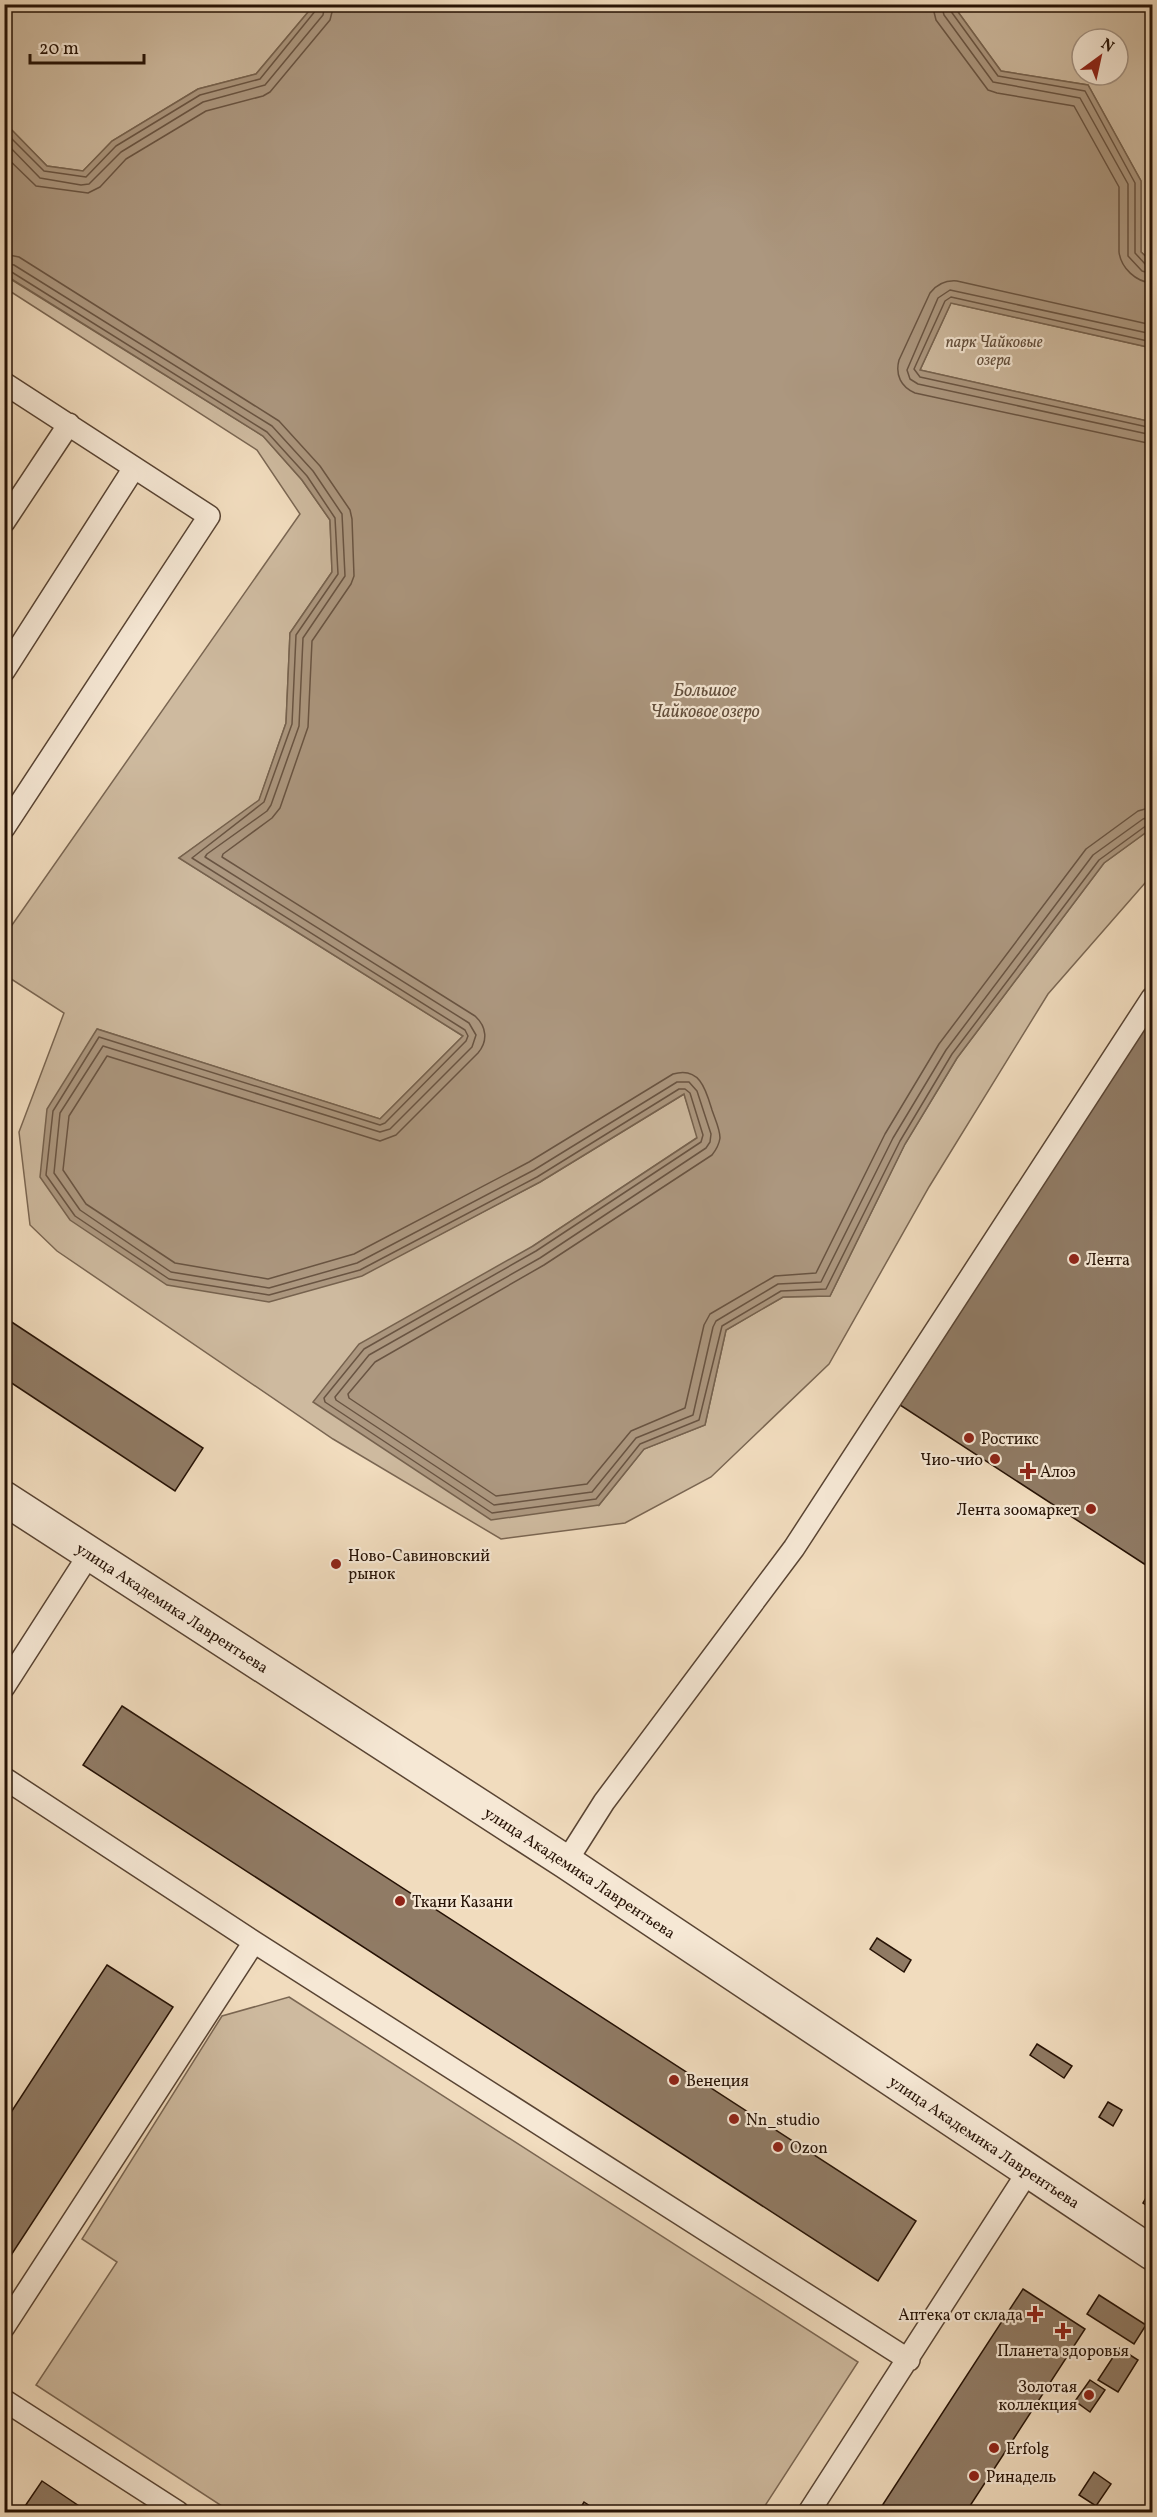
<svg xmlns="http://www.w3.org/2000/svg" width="1157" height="2517" viewBox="0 0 1157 2517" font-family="Vollkorn,serif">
<rect width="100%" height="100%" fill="#f1dcbe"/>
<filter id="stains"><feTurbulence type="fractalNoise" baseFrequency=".00333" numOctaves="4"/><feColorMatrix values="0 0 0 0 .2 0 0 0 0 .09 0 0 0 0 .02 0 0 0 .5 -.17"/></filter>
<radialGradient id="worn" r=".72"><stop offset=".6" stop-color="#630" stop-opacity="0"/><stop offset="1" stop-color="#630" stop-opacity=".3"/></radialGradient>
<path fill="#ceba9f" stroke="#7a6652" stroke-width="1.5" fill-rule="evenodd" d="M5 5H314L256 74 198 89 112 141 83 171 47 166 5 123Z
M953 5H1152V262L1141 252V181L1088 85 1001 71ZM1082 39H1118V75H1082Z
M4 275 263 436 302 480 330 520 332 572 290 633 286 723 259 801 179 858 463 1036 380 1119 97 1029 362 1275 540 1182 684 1094 698 1137 533 1246 599 1505 644 1449 705 1425 726 1330 783 1297 830 1296 905 1144 957 1058 1104 863 1152 828V875L1048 994 929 1187 829 1364 711 1477 625 1523 501 1539 333 1439 57 1251 30 1225 19 1132 64 1013 5 975V935L300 514 257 450 5 288Z
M951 303 1152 348V422L920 370Z
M289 1997 858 2362 761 2512H231L36 2385 117 2262 82 2239 222 2016Z"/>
<path fill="#ac977f" stroke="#76624e" stroke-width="1.5" d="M389 4 402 6 408 4 953 5 1001 71 1088 85 1141 181V252L1152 262V348L951 303 920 370 1152 422V828L1104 863 957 1058 905 1144 830 1296 783 1297 726 1330 705 1425 644 1449 599 1505 491 1520 313 1402 359 1344 533 1246 697 1138 684 1094 540 1182 362 1276 269 1302 167 1285 70 1220 40 1177 47 1109 97 1029 380 1119 463 1036 179 858 259 800 286 723 290 633 332 572 330 520 302 480 263 436 5 275V123L47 166 83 171 112 141 198 89 256 74 314 5Z"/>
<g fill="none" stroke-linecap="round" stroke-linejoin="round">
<path stroke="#695442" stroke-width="1.5" d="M932 4 936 20 988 90 997 93 1074 106 1119 187V252C1121 268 1136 282 1152 283
M941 4 944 15 993 82 1080 98 1128 184V256L1142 271 1152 274
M948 4 950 10 998 76 1085 91 1135 183V253L1146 265 1152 266
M4 131 44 171 86 177 116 146 200 95 260 79 316 10 318 4
M4 141 40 178 81 185 89 184 121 152 203 102 265 85 323 15 325 4
M4 155 36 186 88 193 100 187 126 159 206 111 263 96 270 92 330 20 334 4
M4 254 19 257 279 421 320 466 350 510 352 519 354 576 351 584 312 641 308 727 280 808 272 818 223 854 222 857 475 1016C487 1027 488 1041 478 1053L396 1135 380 1141 107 1056 69 1116 63 1170 86 1204 175 1263 268 1279 354 1254 529 1162 673 1074C700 1066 706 1090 712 1110 715 1119 720 1129 720 1138 719 1145 716 1150 712 1155L544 1265 375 1362 348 1394 349 1398 496 1496 587 1484 631 1431 685 1408 704 1325 710 1314 775 1276 816 1273 885 1134 939 1044 1086 849 1138 811 1152 807
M4 263 14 265 272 426 313 471 342 514 345 576 303 638 299 726 271 805 267 811 207 854 205 857 469 1023 476 1035 472 1047 390 1129 380 1132 103 1046 60 1113 54 1173 80 1210 171 1272 269 1288 357 1263 534 1170 677 1082H689L697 1091 711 1134 710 1142 706 1148 540 1258 369 1355 335 1397 336 1400 494 1505 592 1492 636 1438 693 1415 713 1327 716 1321 778 1284 821 1282 893 1138 946 1050 1093 855 1143 819 1152 816
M4 270 10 271 267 432 307 476 335 518 338 574 296 635 292 724 264 802 192 858 465 1030 468 1036 466 1041 385 1123 380 1125 99 1037 53 1111 46 1175 75 1216 169 1279 269 1295 360 1270 537 1177 679 1089H685L690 1093 703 1135 701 1142 536 1251 364 1349 324 1398 325 1402 492 1513 596 1499 640 1444 699 1420 722 1326 781 1291 826 1289 900 1141 952 1054 1099 860 1147 825 1152 824
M1152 325 957 281C945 280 937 284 930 293L899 360C895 375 901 387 915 393L1152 444
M1152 334 950 290 938 298 907 370 910 379 918 384 1152 435
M1152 342 951 297 945 301 914 369 920 377 1152 428"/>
</g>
<path fill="#907b65" stroke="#261205" stroke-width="1.5" d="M1149 1020 1152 1022V1569L900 1405Z
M4 1317 203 1448 175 1491 4 1378Z
M122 1706 916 2221 878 2281 83 1765Z
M877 1938 911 1960 904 1972 870 1949Z
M107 1965 173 2007 4 2266V2123Z
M1037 2044 1072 2066 1064 2078 1030 2055Z
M1108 2102 1122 2110 1113 2126 1099 2117Z
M1152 2188V2209L1143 2203Z
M1023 2289 1085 2329 966 2512H878Z
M1099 2295 1146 2325 1134 2344 1087 2314Z
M1119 2348 1138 2360 1118 2392 1098 2380Z
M1090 2380 1105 2390 1090 2412 1075 2401Z
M1094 2472 1111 2484 1096 2506 1079 2495Z
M42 2481 88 2512H21Z
M584 2502 599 2512H578Z"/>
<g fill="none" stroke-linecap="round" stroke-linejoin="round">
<defs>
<path id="service" d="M4 383 209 516 4 828
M4 522 69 424
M4 671 134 468
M4 1687 90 1553
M4 1778 254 1942 909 2360
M566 1862 604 1802 794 1548 1152 998
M4 2327 254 1942
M4 2400 178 2512
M809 2512 1029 2170"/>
<g id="minor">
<path id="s1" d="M4 1498 566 1862 1152 2253"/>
</g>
</defs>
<use href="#service" stroke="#594433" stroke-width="24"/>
<use href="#minor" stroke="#594433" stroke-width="36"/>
<use href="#service" stroke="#f6e8d5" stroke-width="21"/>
<use href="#minor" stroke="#f6e8d5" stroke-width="33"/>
</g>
<g fill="#8f2418" stroke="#f6e8d5" stroke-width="2">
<circle cx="1074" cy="1259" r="6"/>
<circle cx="969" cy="1438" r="6"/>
<circle cx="995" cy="1459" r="6"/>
<path d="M1025 1462h6v6h6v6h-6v6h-6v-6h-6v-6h6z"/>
<circle cx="1091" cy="1509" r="6"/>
<circle cx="336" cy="1564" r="6"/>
<circle cx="400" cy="1901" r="6"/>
<circle cx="674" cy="2080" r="6"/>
<circle cx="734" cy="2119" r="6"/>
<circle cx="778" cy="2147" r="6"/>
<path d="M1032 2305h6v6h6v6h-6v6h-6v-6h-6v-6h6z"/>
<path d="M1060 2322h6v6h6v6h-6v6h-6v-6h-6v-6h6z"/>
<circle cx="1089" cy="2395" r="6"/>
<circle cx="994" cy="2448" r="6"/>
<circle cx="974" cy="2476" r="6"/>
</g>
<g text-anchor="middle" stroke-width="4.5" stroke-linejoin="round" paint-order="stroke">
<g font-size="16" font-style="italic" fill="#614d3b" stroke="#f6e8d5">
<text x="994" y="347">парк Чайковые<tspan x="994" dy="18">озера</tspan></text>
</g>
<g font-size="16" fill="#261205" stroke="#f6e8d5" text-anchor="start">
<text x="1086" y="1265">Лента</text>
<text x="981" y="1444">Ростикс</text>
<text x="983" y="1465" text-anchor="end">Чио-чио</text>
<text x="1040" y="1477">Алоэ</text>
<text x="1079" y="1515" text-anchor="end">Лента зоомаркет</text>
<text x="348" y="1561">Ново-Савиновский<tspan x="348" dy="18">рынок</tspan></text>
<text x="412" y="1907">Ткани Казани</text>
<text x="686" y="2086">Венеция</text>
<text x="746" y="2125">Nn_studio</text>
<text x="790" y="2153">Ozon</text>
<text x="1023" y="2320" text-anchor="end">Аптека от склада</text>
<text x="1063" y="2356" text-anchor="middle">Планета здоровья</text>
<text x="1077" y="2392" text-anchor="end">Золотая<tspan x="1077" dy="18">коллекция</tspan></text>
<text x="1006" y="2454">Erfolg</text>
<text x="986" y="2482">Ринадель</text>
</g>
<g font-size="16" fill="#261205" stroke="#f6e8d5">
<text dy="6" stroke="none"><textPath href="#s1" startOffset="201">улица Академика Лаврентьева</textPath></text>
<text dy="6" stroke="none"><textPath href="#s1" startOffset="687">улица Академика Лаврентьева</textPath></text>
<text dy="6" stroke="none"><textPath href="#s1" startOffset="1173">улица Академика Лаврентьева</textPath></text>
</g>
<g font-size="18" font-style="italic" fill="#624e3c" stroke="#f6e8d5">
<text x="705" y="696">Большое<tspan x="705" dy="21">Чайковое озеро</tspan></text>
</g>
</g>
<rect width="1157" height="2517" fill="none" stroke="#f1dcbe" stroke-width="24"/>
<rect x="6" y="6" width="1145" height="2505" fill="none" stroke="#261205" stroke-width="3"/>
<rect x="12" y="12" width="1133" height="2493" fill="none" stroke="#261205" stroke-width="1.5"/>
<g transform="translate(1100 57) rotate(33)"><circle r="28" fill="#f6e8d5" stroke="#a39282" stroke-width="1.5"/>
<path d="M0-4.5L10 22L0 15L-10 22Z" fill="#8f2418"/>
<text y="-9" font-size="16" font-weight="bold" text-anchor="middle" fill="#261205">N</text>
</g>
<path d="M30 54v9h114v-9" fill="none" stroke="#261205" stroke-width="3"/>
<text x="39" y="54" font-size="18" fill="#261205" stroke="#f6e8d5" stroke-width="4.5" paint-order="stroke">20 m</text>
<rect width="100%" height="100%" filter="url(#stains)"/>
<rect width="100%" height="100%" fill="url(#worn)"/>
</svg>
